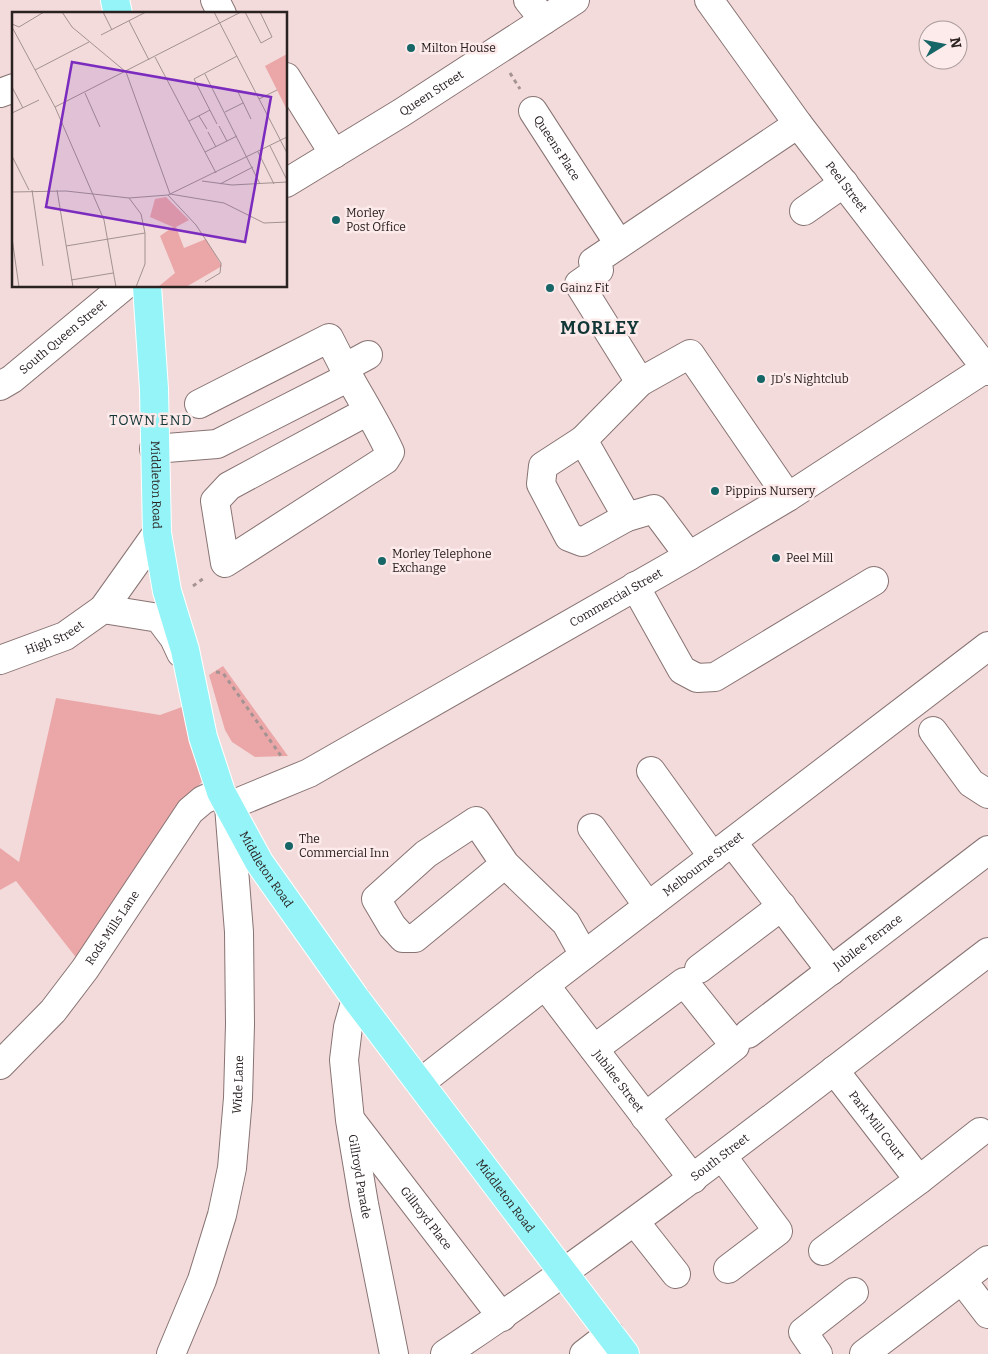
<svg xmlns="http://www.w3.org/2000/svg" width="988" height="1354" viewBox="0 0 988 1354" font-family="Bitter,serif">
<rect width="100%" height="100%" fill="#f3dbdb"/>
<path fill="#eba7a8" d="M223 666 288 756 255 757 232 742 225 730 209 675Z
M56 698 160 715 182 707 205 778 190 796 78 960 16 881 0 890V848L19 862Z"/>
<g fill="none" stroke-linecap="round" stroke-linejoin="round">
<defs>
<g id="minor">
<path d="M215 0 222 14"/>
<path d="M528 0 544 20"/>
<path id="s1" d="M709 0 798 124 988 371"/>
<path d="M286 77 334 154"/>
<path d="M0 93 14 88"/>
<path id="s2" d="M533 111 619 244"/>
<path id="s3" d="M286 183 401 113 575 0"/>
<path d="M804 211 844 183"/>
<path d="M344 368 368 355"/>
<path d="M640 382 579 284 599 270 593 262 798 124"/>
<path id="s4" d="M0 386 12 379 124 286"/>
<path d="M199 404 329 338 349 377"/>
<path d="M583 440 543 466 541 484 569 537 582 542 627 517"/>
<path d="M154 449 217 444 349 377C363 402 378 426 390 452L385 460 225 563 215 501 229 486 368 411"/>
<path d="M689 556 654 509 627 517 583 440 640 382 690 354 788 497"/>
<path d="M635 586 682 670 697 678 715 677 874 581"/>
<path d="M103 609 159 618 174 638 181 653"/>
<path id="s5" d="M0 660 65 636 103 609 157 533"/>
<path d="M933 731 971 783 988 794"/>
<path d="M651 771 713 857"/>
<path d="M592 828 648 906"/>
<path d="M732 842 831 971"/>
<path d="M505 864 415 938H403L392 926 376 899 426 854 476 821 505 864 566 923 584 955"/>
<path d="M699 969 782 906"/>
<path id="s6" d="M545 985 693 1179"/>
<path id="s7" d="M356 999 348 1027 344 1060 350 1120 364 1204 394 1354"/>
<path id="s8" d="M748 1034 988 850"/>
<path d="M594 1049 684 982 735 1046 645 1117"/>
<path id="s9" d="M0 1065 53 1011 85 969 190 811 203 800 221 792"/>
<path id="s10" d="M834 1070 919 1180"/>
<path id="s11" d="M420 1083 545 985 988 646"/>
<path id="s12" d="M353 1123 502 1317"/>
<path d="M722 1156 778 1231 728 1269"/>
<path d="M635 1222 676 1274"/>
<path d="M823 1251 919 1180 980 1132"/>
<path d="M962 1280 988 1314"/>
<path id="s13" d="M171 1354 202 1280 222 1215 232 1168 238 1098 240 1024 239 932 229 806 309 773 689 556 788 497 986 368 988 363"/>
<path id="s14" d="M445 1354C633 1229 809 1089 988 952"/>
<path d="M584 1354 610 1334"/>
<path d="M818 1354 803 1332 854 1292"/>
<path d="M864 1354 988 1260"/>
</g>
<g id="major">
<path d="M115 0 118 14"/>
<path id="s15" d="M147 286 154 389 157 533 167 591 185 650 203 737 221 792 259 862 356 999 625 1354"/>
</g>
</defs>
<use href="#minor" stroke="#887373" stroke-width="30"/>
<use href="#major" stroke="#fff" stroke-width="30"/>
<path stroke="#a59393" stroke-width="3" stroke-dasharray="4 4" stroke-linecap="butt" d="M510 73 520 89
M193 586 204 578
M216 672 223 673 281 756"/>
<use href="#minor" stroke="#fff" stroke-width="28"/>
<use href="#major" stroke="#94f4f7" stroke-width="28"/>
</g>
<g fill="#166567" stroke="#fdeaea" stroke-width="2">
<circle cx="411" cy="48" r="5"/>
<circle cx="336" cy="220" r="5"/>
<circle cx="550" cy="288" r="5"/>
<circle cx="761" cy="379" r="5"/>
<circle cx="715" cy="491" r="5"/>
<circle cx="776" cy="558" r="5"/>
<circle cx="382" cy="561" r="5"/>
<circle cx="289" cy="846" r="5"/>
</g>
<g text-anchor="middle" stroke-width="5" stroke-linejoin="round" paint-order="stroke">
<g font-size="12" fill="#2a2121" stroke="#fdeaea" text-anchor="start">
<text x="421" y="52">Milton House</text>
<text x="346" y="217">Morley<tspan x="346" dy="14">Post Office</tspan></text>
<text x="560" y="292">Gainz Fit</text>
<text x="771" y="383">JD's Nightclub</text>
<text x="725" y="495">Pippins Nursery</text>
<text x="392" y="558">Morley Telephone<tspan x="392" dy="14">Exchange</tspan></text>
<text x="786" y="562">Peel Mill</text>
<text x="299" y="843">The<tspan x="299" dy="14">Commercial Inn</tspan></text>
</g>
<g font-size="12" fill="#2a2121" stroke="#fdeaea">
<text dy="4" stroke="none"><textPath href="#s3" startOffset="171">Queen Street</textPath></text>
<text dy="4" stroke="none"><textPath href="#s2" startOffset="44">Queens Place</textPath></text>
<text dy="4" stroke="none"><textPath href="#s1" startOffset="232">Peel Street</textPath></text>
<text dy="4" stroke="none"><textPath href="#s4" startOffset="80">South Queen Street</textPath></text>
<text dy="4" stroke="none"><textPath href="#s15" startOffset="199">Middleton Road</textPath></text>
<text dy="4" stroke="none"><textPath href="#s13" startOffset="999">Commercial Street</textPath></text>
<text dy="4" stroke="none"><textPath href="#s5" startOffset="59">High Street</textPath></text>
<text dy="4" stroke="none"><textPath href="#s11" startOffset="358">Melbourne Street</textPath></text>
<text dy="4" stroke="none"><textPath href="#s15" startOffset="604">Middleton Road</textPath></text>
<text dy="4" stroke="none"><textPath href="#s9" startOffset="178">Rods Mills Lane</textPath></text>
<text dy="4" stroke="none"><textPath href="#s8" startOffset="151">Jubilee Terrace</textPath></text>
<text dy="4" stroke="none"><textPath href="#s6" startOffset="121">Jubilee Street</textPath></text>
<text dy="4" stroke="none"><textPath href="#s13" startOffset="280">Wide Lane</textPath></text>
<text dy="4" stroke="none"><textPath href="#s10" startOffset="70">Park Mill Court</textPath></text>
<text dy="4" stroke="none"><textPath href="#s14" startOffset="338">South Street</textPath></text>
<text dy="4" stroke="none"><textPath href="#s7" startOffset="180">Gillroyd Parade</textPath></text>
<text dy="4" stroke="none"><textPath href="#s15" startOffset="1009">Middleton Road</textPath></text>
<text dy="4" stroke="none"><textPath href="#s12" startOffset="120">Gillroyd Place</textPath></text>
</g>
<g font-size="14" letter-spacing="1" fill="#123536" stroke="#fdeaea">
<text x="151" y="425">TOWN END</text>
</g>
<g font-size="18" font-weight="bold" letter-spacing="1" fill="#123536" stroke="#fdeaea">
<text x="600" y="334">MORLEY</text>
</g>
</g>
<g transform="translate(12 12)">
<rect width="275" height="275" fill="#f3dbdb"/>
<path d="M275 42V98L253 54ZM154 185 177 208 164 215 172 236 194 227 210 254 174 275H146L163 261 148 224 161 215 138 205 143 187Z" fill="#eba7a8"/>
<path fill="none" stroke="#a39191" stroke-width="1" d="M50 0 60 15 114 60 158 182 212 191 252 211 275 210M91 0 100 18M202 0 275 141M233 0 249 31 260 25 248 0M117 9 137 48M0 12 7 15 32 0M0 15 43 95 92 208 104 275M89 23 134 0M143 45 204 161M23 58 77 30M193 62 248 172M0 75 11 96M226 80 239 107M73 81 88 115M247 87 265 78M43 95 229 0M213 100 231 91M0 101 27 88M187 104 195 117M177 109 198 98M205 112 182 67 225 44M207 114 215 129M196 120 204 135M258 134 275 168M193 140 225 124M246 140 262 172M0 144 17 178M190 169 220 173 275 170M208 172 241 155M20 178 31 254M45 178 61 275M0 180 54 179 117 186 156 183 275 125M156 183 184 213 209 251 208 261 193 270M117 186 129 202 133 221V252L124 275M0 226 7 275M54 234 133 221M59 268 101 261"/>
<path fill="#7b2cbf" fill-opacity="0.15" stroke="#7b2cbf" stroke-width="2.5" d="M60 50 259 85 233 230 34 195Z"/>
<rect width="275" height="275" fill="none" stroke="#2a2121" stroke-width="2.5"/>
</g>
<g transform="translate(943 45) rotate(80)"><circle r="24" fill="#fdeaea" stroke="#a99a9a"/>
<path d="M0-4L9 19L0 12L-9 19Z" fill="#166567"/>
<text y="-8" font-size="14" font-weight="bold" text-anchor="middle" fill="#2a2121">N</text>
</g>
</svg>
